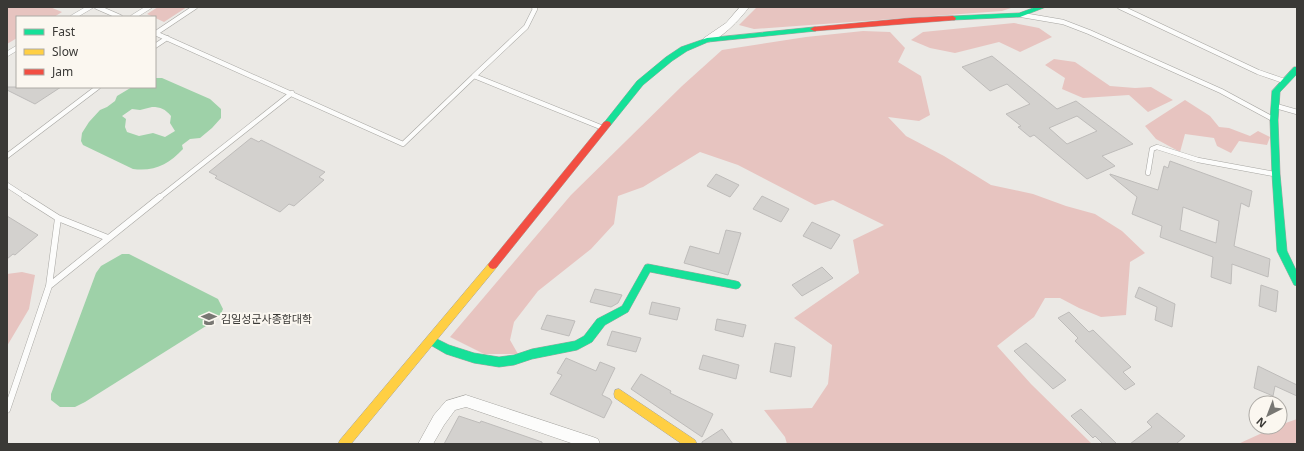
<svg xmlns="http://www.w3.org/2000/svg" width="1304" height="451" viewBox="0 0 1304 451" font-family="'Noto Sans','Noto Sans KR',sans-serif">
<rect width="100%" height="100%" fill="#ebe9e5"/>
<path fill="#e7c4c0" d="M7 7H50L62 12 54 17H17V38L7 44Z
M158 7H187L164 22 147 14Z
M757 7H1014L1002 11 754 29 739 25Z
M1014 23 1039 28 1052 37 1020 52 999 42 955 53 930 48 911 40 923 32Z
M863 31 890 32 905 48 898 62 921 76 930 115 919 121 888 117 906 136 944 156 991 185 1033 194 1066 206 1095 214 1122 231 1145 253 1130 262 1126 315 1101 317 1079 308 1060 298H1045L1034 317 997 346 1031 384 1092 444H787L785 437 764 410 812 408 828 384 832 345 794 318 859 273 853 240 884 225 833 200 815 205 738 165 700 152 643 187 618 196 614 224 591 249 538 291 514 322 510 340 518 354H484L450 337 571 195 682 86 722 50 806 37Z
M1054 59 1075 62 1110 86 1135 88 1151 87 1173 100 1148 112 1129 95 1083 98 1062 89 1065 78 1045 65Z
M1185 100 1210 116 1219 127 1229 128 1250 136 1258 131 1270 137 1267 145 1239 141 1231 153 1217 146 1214 138 1185 134 1180 152 1156 139 1145 126Z
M22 272 35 275 29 309 7 346V274Z
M1297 419V444H1238L1275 427H1280V425Z"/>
<path fill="#9ed1a8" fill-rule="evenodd" d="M155 78H162L210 99 221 109V118L212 128 200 138 190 139 182 145 183 149C169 164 154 172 133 169L83 145 81 141 82 133 89 122 100 110 107 107 115 101 117 96 132 87H155ZM152 107C161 107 165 109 171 116L170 123 175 131 165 137 153 133 139 136 127 132 125 127 126 119 122 116 132 109 140 110Z
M122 254H129L218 299 223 309 221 314 206 326 85 402 75 407H60L51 400V394L96 273 101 266Z"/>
<path fill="#d3d1ce" stroke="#bebcba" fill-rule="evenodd" d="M992 56 1057 109 1076 101 1133 144 1102 156 1115 166 1087 179 1034 135 1030 137 1018 127 1021 126 1006 114 1030 104 1007 84 990 91 962 67ZM1077 116 1097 131 1067 144 1049 128Z
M7 87H61L35 104 7 90Z
M251 138 259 142 261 140 325 172 319 177 324 180 294 206 289 204 280 212 215 178 217 176 209 172Z
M1170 161 1252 191 1249 207 1241 203 1234 246 1270 259 1268 277 1232 264 1231 284 1211 277 1213 257 1160 237 1162 226 1132 214 1137 197 1110 175V174L1158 190 1164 166 1168 168ZM1183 207 1219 221 1216 243 1180 230Z
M716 174 739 185 730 197 707 186Z
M762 196 789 209 781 222 753 209Z
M7 216 38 235 15 255 13 254 7 259Z
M812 222 840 235 831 249 803 236Z
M726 230 741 233 728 275 684 263 690 246 719 254Z
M822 267 833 278 802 296 792 285Z
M1261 285 1278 291 1276 312 1259 306Z
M1139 287 1175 304 1172 327 1155 320 1157 307 1135 297Z
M595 289 622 295 618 303 611 307 590 302Z
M652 302 680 308 677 320 649 314Z
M1069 312 1089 332 1093 330 1131 367 1123 372 1135 384 1125 390 1075 341 1078 338 1058 318Z
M547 315 575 321 569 336 541 329Z
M717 319 746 325 743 337 715 330Z
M612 331 641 338 636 352 607 345Z
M775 343 795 347 791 377 770 372Z
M1026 343 1066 380 1053 389 1014 351Z
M703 355 739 365 736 379 699 369Z
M566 358 596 371 600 362 615 368 602 395 610 399 612 402 604 418 550 394 562 375 557 373Z
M1258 366 1297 385V396L1275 386 1273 396 1254 388Z
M641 374 671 391 670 393 713 414 702 437 631 389Z
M1081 409 1117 444H1103L1095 436 1093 438 1071 416Z
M1157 413 1185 436 1176 444H1130L1152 427 1147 422Z
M459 416 480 423 481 421 542 442V444H444Z
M722 429 733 444H702V442Z"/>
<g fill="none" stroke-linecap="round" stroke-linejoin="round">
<defs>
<path id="lane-far1" d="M97 7 120 17
M1120 7 1258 72 1284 81
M1022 15 1063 22 1089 32 1221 91 1273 119
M73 17 90 7
M133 17 149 7
M155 33 403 144 474 76 603 128
M156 33 195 7
M155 46 167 38
M7 54 17 48
M474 76 526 27 535 9 534 7
M1276 106 1297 112
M7 156 98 87
M1148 173 1152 149 1157 147 1198 160 1274 174
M7 185 27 198
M159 198 292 93"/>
<path id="lane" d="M58 218 108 238
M49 286 160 197
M7 410 49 286 58 218 25 197"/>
<path id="street" d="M740 7H749C742 17 717 45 704 42L703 40 704 38 726 23Z
M466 395 593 437 598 439 600 444H574L466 407 455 410 444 425 433 444H418L434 415 446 401Z"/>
<path id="fast" d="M1036 7H1046L1020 17 953 20 950 18 953 16 1019 13Z
M814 27H816V31L708 42 687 51 672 61 643 85 610 126H604L603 124 637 81 666 57 681 47 707 38Z
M1294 67H1297V74L1280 92 1278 120 1280 174 1287 251 1297 272V286L1294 285 1277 251 1272 174 1270 120 1272 91Z
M648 264 736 281 739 282 741 285 739 288 736 289 650 272 628 312 605 325 592 342 577 350 532 359 514 365 499 367 474 363 446 354 427 343 426 340 427 337 431 336 449 345 474 353 499 357 514 355 532 349 575 341 584 336 597 319 622 306 645 265Z"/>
<path id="slow" d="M493 261 496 262 498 265 496 268 351 444H338L340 440 490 262Z
M619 389 695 440 697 444H682L615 398 614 394 615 390Z"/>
<path id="jam" d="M953 16 956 18 955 20 814 31 810 29 814 27 910 18Z
M607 121 610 122 611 124 610 126 496 268 493 269 490 268 488 265 490 262 604 122Z"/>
</defs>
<use href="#lane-far1" stroke="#a6a5a1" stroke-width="5.5"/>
<use href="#lane" stroke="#a6a5a1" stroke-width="7"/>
<use href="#street" stroke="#a6a5a1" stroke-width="1"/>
<use href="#fast" stroke="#a6a5a1" stroke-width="1"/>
<use href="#slow" stroke="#a6a5a1" stroke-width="1"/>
<use href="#jam" stroke="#a6a5a1" stroke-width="1"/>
<use href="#lane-far1" stroke="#fcfcfb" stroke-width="4.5"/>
<use href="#lane" stroke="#fcfcfb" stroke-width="6"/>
<use href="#street" fill="#fcfcfb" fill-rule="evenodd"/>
<use href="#fast" fill="#16e098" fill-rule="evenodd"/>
<use href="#slow" fill="#ffcf43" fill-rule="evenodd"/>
<use href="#jam" fill="#f24e42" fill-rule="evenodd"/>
</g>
<defs>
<symbol id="university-bare" viewBox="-9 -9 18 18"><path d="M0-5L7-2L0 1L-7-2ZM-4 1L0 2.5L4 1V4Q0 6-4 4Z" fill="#787773" stroke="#fbf7f0" stroke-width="2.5" paint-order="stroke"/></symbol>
</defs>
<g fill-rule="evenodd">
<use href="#university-bare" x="198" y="308" width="22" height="22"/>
</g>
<g text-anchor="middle" stroke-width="4" stroke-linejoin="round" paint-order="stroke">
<g font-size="11" fill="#3a3936" stroke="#fbf7f0" text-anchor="start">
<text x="221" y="323">김일성군사종합대학</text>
</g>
</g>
<rect width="1304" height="451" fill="none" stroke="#3a3936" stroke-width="16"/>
<rect x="16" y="16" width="140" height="72" fill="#fbf7f0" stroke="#aeaba6"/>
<rect x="24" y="29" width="20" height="6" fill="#16e098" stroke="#aeaba6"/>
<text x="52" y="36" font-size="12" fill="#3a3936">Fast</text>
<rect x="24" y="49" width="20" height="6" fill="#ffcf43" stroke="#aeaba6"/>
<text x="52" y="56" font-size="12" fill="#3a3936">Slow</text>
<rect x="24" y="69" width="20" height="6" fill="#f24e42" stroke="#aeaba6"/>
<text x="52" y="76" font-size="12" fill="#3a3936">Jam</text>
<g transform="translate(1268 415) rotate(222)"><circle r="19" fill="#fbf7f0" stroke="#aeaba6"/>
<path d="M0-3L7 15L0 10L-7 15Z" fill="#787773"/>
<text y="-6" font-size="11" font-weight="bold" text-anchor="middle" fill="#3a3936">N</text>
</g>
</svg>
